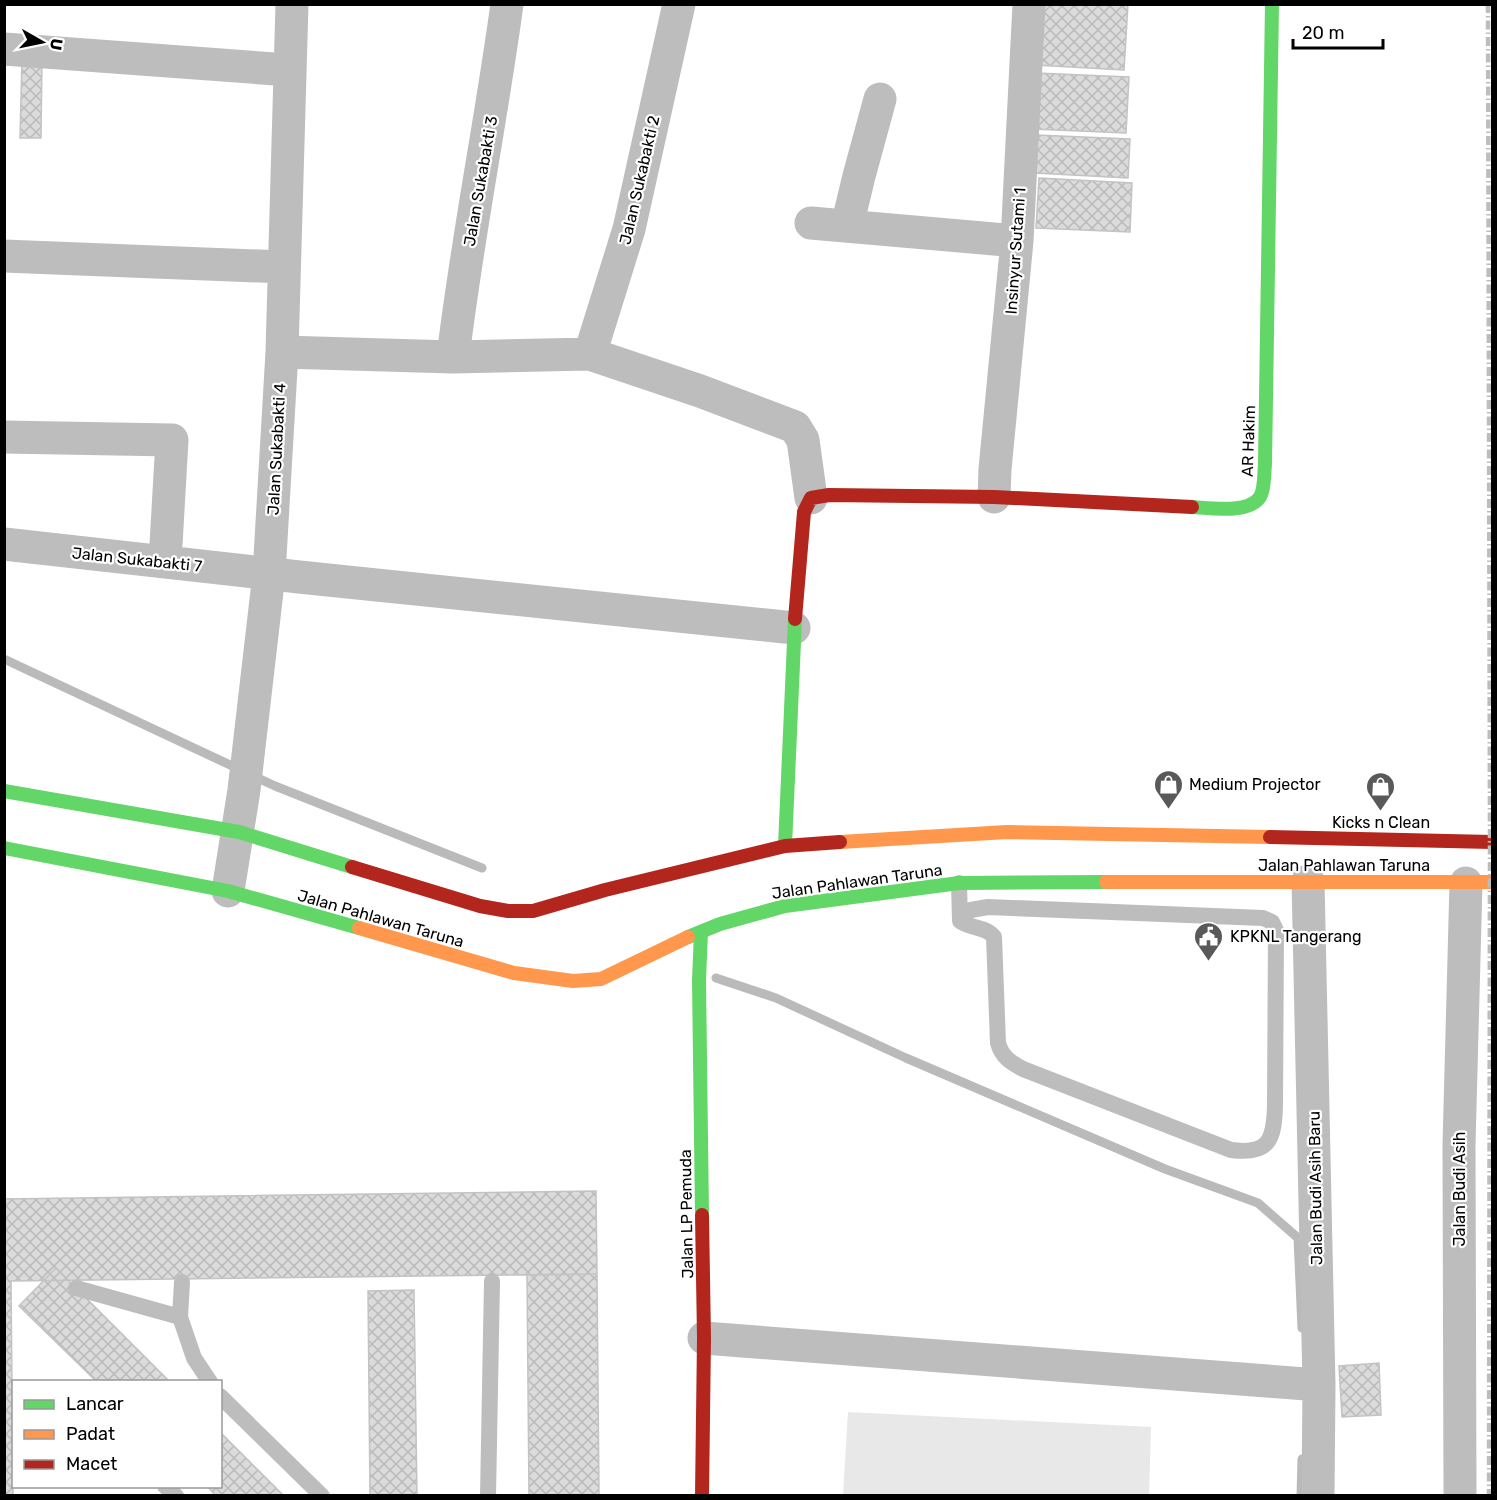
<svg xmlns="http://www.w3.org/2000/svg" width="1497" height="1500" viewBox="0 0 1497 1500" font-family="Rubik,sans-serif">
<defs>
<pattern id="building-cross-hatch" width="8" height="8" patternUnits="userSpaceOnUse" patternTransform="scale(1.5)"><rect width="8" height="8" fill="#dbdbdb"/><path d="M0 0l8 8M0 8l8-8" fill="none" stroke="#bababa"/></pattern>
</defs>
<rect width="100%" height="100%" fill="#fff"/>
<path fill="#e8e8e8" d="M848 1412 1151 1427 1149 1495H843Z"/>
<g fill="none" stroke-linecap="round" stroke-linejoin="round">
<path stroke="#bababa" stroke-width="9" d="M4 659 275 786 482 868
M716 978 776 998 906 1058 1165 1169 1258 1203 1298 1238 1302 1328
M1301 1496 1302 1459"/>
</g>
<path fill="url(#building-cross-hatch)" stroke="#c3c3c3" stroke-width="1.5" d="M1038 4H1128L1124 70 1035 65Z
M22 58H42L41 138H20Z
M1036 73 1129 77 1126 133 1033 129Z
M1036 135 1130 139 1128 178 1035 173Z
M1039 178 1132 183 1130 232 1036 228Z
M596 1191 597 1274 11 1281 13 1496H4V1199Z
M56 1268 170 1382H97L19 1306Z
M597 1274 599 1496H529L527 1275Z
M414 1290 417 1496H370L368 1291Z
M1379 1363 1381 1415 1342 1417 1339 1366Z
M220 1432 284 1496H216L207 1486H220Z"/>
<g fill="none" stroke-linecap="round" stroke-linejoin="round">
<path stroke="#bdbdbd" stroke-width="16" d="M959 883 960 921C970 929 986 926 994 937L998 1043C1002 1057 1010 1062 1023 1069L1231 1150C1269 1155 1274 1140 1275 1106L1276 930 1272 922 1263 918 988 907 971 910 960 918
M182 1282 180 1317 194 1358 210 1382
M76 1288 180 1317
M220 1396 322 1496
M165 1486 176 1496
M488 1496 492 1281"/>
<path stroke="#bdbdbd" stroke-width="33" d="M4 49 289 70
M811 223 1017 241
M847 226 859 176 880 99
M4 256 284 267
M282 352 453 357 590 354 700 391 795 427 803 440 811 498
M590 354 629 229 679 4
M453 357C467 239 491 122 507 4
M4 437 172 440 165 562
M994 497 995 469 1017 241 1029 4
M4 544 299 577 794 628
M1308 881 1319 1385 1318 1496
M228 891 244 790 269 574 282 352 292 4
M704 1338 1319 1385
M1460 1496 1459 1145 1466 883"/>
<path stroke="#63d668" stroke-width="14" d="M1192 507C1210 508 1249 514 1260 497 1265 489 1264 473 1265 464L1272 4
M4 791 239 832 352 867
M785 846 795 619
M4 848 228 891 359 928
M701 932 699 980 702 1215
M688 937 720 924 785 906 959 883 1106 882"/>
<path stroke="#ff974d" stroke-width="14" d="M840 842 1007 832 1270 837
M1106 882H1492
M359 928 514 973 573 981 601 979 688 937"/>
<path stroke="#b3261e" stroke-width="14" d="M795 619 804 512 811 498 829 495 994 497 1192 507
M1270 837 1492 842
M352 867 480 906 508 911H533L605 890 785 846 840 842
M702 1496 704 1338 702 1215"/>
<path stroke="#bdbdbd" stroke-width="4.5" stroke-dasharray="9 3 1.5 3" stroke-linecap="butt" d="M1488 4 1490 842 1489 1496"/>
</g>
<defs>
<symbol id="shop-pin" viewBox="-11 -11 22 30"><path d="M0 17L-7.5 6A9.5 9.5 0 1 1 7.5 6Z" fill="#595959" stroke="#fff"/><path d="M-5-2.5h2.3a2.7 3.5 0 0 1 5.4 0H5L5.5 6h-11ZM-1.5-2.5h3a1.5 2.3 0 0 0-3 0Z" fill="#fff"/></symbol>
<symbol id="civic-pin" viewBox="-11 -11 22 30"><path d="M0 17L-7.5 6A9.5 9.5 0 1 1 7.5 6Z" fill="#595959" stroke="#fff"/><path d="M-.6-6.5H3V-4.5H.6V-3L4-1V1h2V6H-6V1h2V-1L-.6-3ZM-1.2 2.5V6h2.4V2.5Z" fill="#fff"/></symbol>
</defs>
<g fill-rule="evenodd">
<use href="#shop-pin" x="1152" y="768" width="33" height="45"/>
<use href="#shop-pin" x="1364" y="770" width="33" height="45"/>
<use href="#civic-pin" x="1192" y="920" width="33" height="45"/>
</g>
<g text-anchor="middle" stroke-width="4.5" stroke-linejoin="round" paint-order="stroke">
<g font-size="16" fill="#000" stroke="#fff">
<text transform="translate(639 180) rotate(-77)" y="6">Jalan Sukabakti 2</text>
<text transform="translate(480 181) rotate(-80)" y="6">Jalan Sukabakti 3</text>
<text transform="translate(1015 251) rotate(-86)" y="6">Insinyur Sutami 1</text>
<text transform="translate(1248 441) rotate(-88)" y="6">AR Hakim</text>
<text transform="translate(276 449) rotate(-87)" y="6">Jalan Sukabakti 4</text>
<text transform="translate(137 559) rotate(6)" y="6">Jalan Sukabakti 7</text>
<text x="1344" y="871">Jalan Pahlawan Taruna</text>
<text transform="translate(857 881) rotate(-8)" y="6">Jalan Pahlawan Taruna</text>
<text transform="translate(381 918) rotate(16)" y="6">Jalan Pahlawan Taruna</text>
<text transform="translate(1315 1188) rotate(-91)" y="6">Jalan Budi Asih Baru</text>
<text transform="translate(1459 1189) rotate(-90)" y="6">Jalan Budi Asih</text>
<text transform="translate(686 1214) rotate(-91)" y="6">Jalan LP Pemuda</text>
</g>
<g font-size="16" fill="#000" stroke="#fff" text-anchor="start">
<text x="1189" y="790">Medium Projector</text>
<text x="1381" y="828" text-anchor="middle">Kicks n Clean</text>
<text x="1230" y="942">KPKNL Tangerang</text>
</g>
</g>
<rect width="1497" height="1500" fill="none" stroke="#000000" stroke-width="12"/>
<rect x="12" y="1380" width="210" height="108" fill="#ffffff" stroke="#999999" stroke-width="1.5"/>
<rect x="24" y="1400" width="30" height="9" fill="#63d668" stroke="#999999" stroke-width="1.5"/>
<text x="66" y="1410" font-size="18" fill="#000000">Lancar</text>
<rect x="24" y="1430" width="30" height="9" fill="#ff974d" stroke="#999999" stroke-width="1.5"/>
<text x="66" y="1440" font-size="18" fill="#000000">Padat</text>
<rect x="24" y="1460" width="30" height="9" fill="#b3261e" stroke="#999999" stroke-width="1.5"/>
<text x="66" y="1470" font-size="18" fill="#000000">Macet</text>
<g transform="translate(42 42) rotate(99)" stroke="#ffffff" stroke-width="4.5" paint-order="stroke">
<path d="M0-4.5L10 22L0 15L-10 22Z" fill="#000000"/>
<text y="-9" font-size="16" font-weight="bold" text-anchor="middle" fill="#000000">U</text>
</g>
<path d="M1293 39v9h90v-9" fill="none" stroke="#000000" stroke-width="3"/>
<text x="1302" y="39" font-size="18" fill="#000000" stroke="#ffffff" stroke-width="4.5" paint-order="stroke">20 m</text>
</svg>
